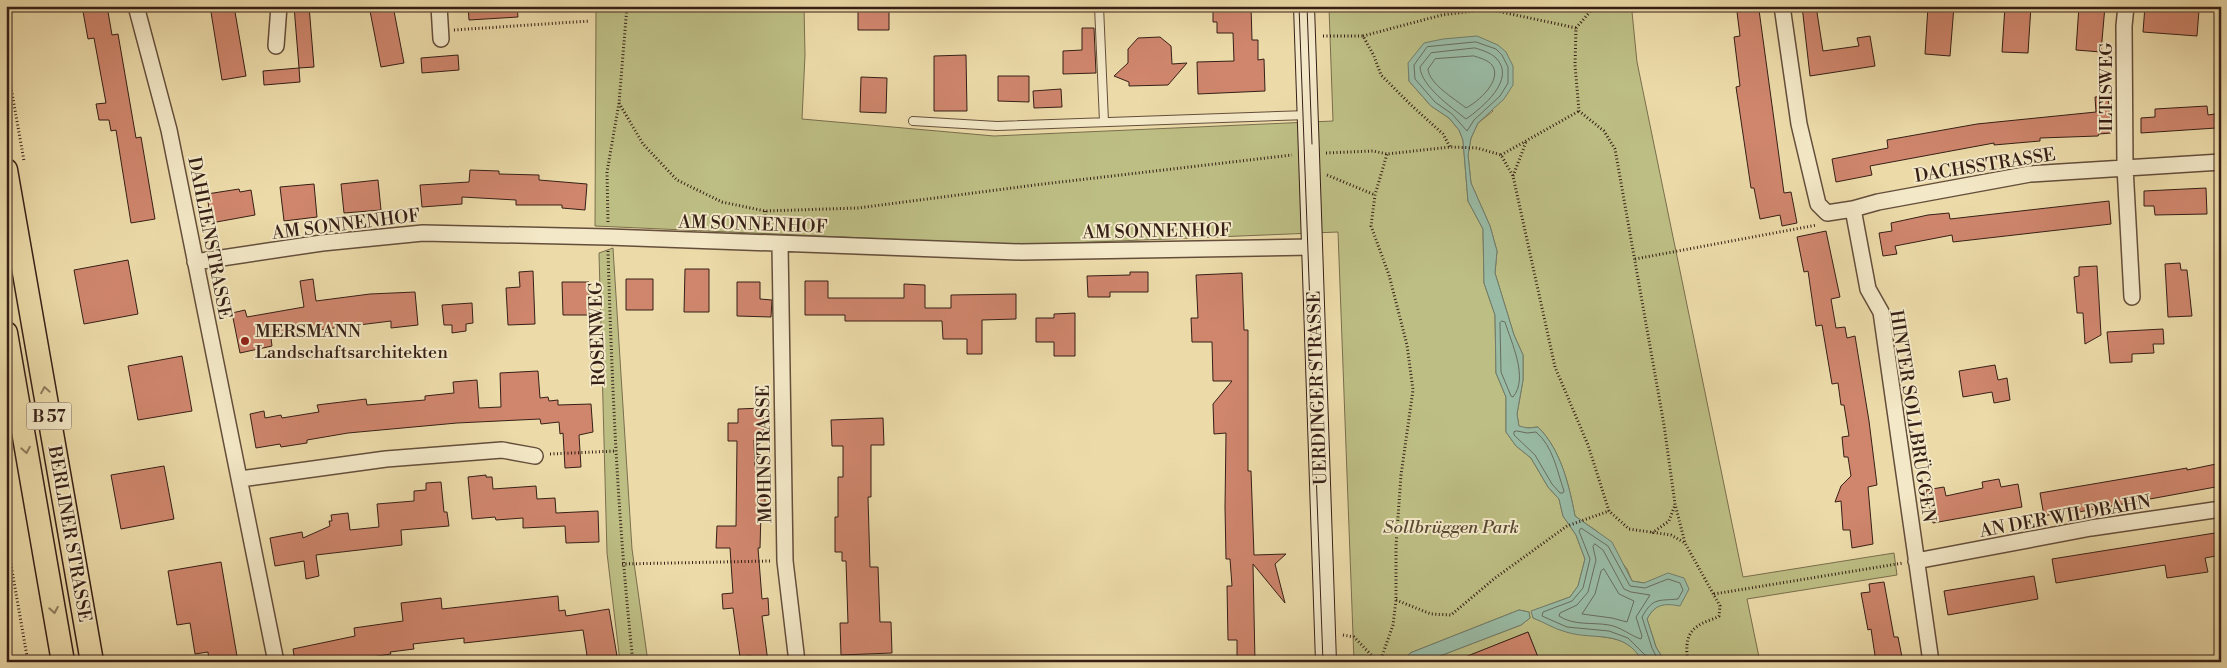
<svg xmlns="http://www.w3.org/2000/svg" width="2227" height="668" viewBox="0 0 2227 668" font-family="'Libre Bodoni',serif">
<rect width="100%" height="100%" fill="#ecdba9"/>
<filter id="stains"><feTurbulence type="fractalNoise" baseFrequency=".004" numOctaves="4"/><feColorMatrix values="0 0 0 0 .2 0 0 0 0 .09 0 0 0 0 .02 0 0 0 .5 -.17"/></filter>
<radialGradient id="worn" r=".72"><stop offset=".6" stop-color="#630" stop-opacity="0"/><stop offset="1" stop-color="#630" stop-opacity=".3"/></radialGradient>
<path fill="#bdbe84" stroke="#7a6e4d" d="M596 6H804L805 55 802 119 994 136 1333 121 1329 8 1711 6 1632 12 1637 62 1743 577 1894 553 1897 575 1747 599 1760 662H1665L1656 647 1647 619C1653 608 1658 604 1671 604L1644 583 1632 581 1627 569 1598 532 1575 516C1569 485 1561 450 1538 427L1528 428 1519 427 1517 414 1523 380V355L1514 335 1495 273 1497 251 1490 226 1471 183 1468 155 1471 138 1478 123 1493 111 1409 63V81L1431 106 1449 118 1459 130 1463 140 1468 201 1483 229 1484 283 1495 315 1496 373 1506 397V432L1516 446 1531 458 1548 487 1559 499 1563 516 1576 535 1585 559 1578 586 1570 597 1532 611 1533 618C1549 624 1565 629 1582 633 1607 640 1627 633 1643 662H1562L1560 658 1549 662H1535L1539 660 1528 632 1453 662H1424L1521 625 1530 618 1529 612 1519 610 1410 653 1404 662H1354L1338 232 1020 245 595 226Z
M613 248 632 549 648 662H620L607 553 599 253Z"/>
<path fill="#99bba5" stroke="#717d6c" d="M1477 36 1498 45 1506 52 1513 66V85L1504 99 1478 123 1471 138 1468 155 1471 183 1490 226 1497 251 1495 273 1514 335 1523 355V380L1517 414 1519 426 1528 428 1538 427C1561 450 1569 485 1575 516L1612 542 1632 581 1644 583 1668 573 1684 578 1689 589 1680 606C1664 603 1655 604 1647 619L1656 647 1665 662H1643C1624 628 1595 641 1566 632 1554 629 1544 622 1533 618L1531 611 1570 597 1578 586 1585 559 1576 535 1563 516 1559 499 1548 487 1531 458 1516 446 1506 432V397L1496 373 1495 315 1484 283 1483 229 1468 201 1463 140 1459 130 1449 118 1431 106 1409 81 1408 63 1424 43 1443 39Z
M1519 610 1529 612 1530 618 1521 625 1424 662H1404L1410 653Z"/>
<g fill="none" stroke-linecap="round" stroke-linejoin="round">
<path stroke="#686d5e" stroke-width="1" d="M1476 42 1496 49 1502 55 1508 67V83L1500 96 1474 120 1467 131 1452 114 1435 102 1415 79 1414 65 1427 47Z
M1475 48C1482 50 1491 53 1496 58 1517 79 1482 108 1466 119 1451 107 1421 86 1420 67L1431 53Z
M1474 56C1480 58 1488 60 1492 65 1503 80 1478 102 1466 108 1455 99 1429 84 1428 69L1435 59Z
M1502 321 1505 322C1511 342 1529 378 1513 397L1511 396 1501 372 1500 323Z
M1517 431 1527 433 1536 432C1553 446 1557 471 1564 491L1563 493H1560L1552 484 1535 455 1514 435V432Z
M1595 544 1603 550 1624 589 1631 592 1650 595 1636 617 1642 636 1641 639C1631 636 1621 627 1609 625 1592 622 1574 626 1559 616L1560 613 1577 605 1588 592 1596 560 1593 547Z
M1604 569 1619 594 1634 601 1627 622 1612 618 1582 614 1595 594 1601 571Z
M1647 662 1645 655 1628 638 1609 631 1567 627 1542 616 1543 612 1572 601 1583 588 1590 559 1579 531 1581 528 1608 546 1630 586 1645 588 1668 579 1680 583 1683 590 1678 599C1659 601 1653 597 1642 617L1652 648 1659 662"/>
</g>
<path fill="#cf866d" stroke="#361f16" d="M82 6H107L112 35 118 34 136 138 141 137 155 219 131 223 116 130 111 131 109 120H99L96 104 106 103 94 38 88 39Z
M210 6H234L246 76 222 80Z
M294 6H309L314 67 299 68Z
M369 6H393L404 63 381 67Z
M468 6H517L518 17 469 20Z
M858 6H889V30H858Z
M1213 6H1251L1252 40H1258V60L1264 59 1265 91 1198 94 1197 62 1234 61 1233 33H1217V22H1213Z
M1802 6H1816L1823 51 1859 46 1857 38 1870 36 1875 66 1810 76Z
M1928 6H1954L1950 56 1925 54Z
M2005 6H2031L2028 53 2002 52Z
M2079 6H2105L2101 52 2076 50Z
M2145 6 2199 10 2197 36 2143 32Z
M1759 10 1784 193 1791 192 1797 223 1782 226 1780 215 1760 219 1754 188H1751L1736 87 1740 86 1734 37 1740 36 1737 12Z
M1082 28H1094L1096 73 1063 74V51L1082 50Z
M1160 37 1171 46 1172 64 1187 63 1168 85 1129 86V82L1114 76 1128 63V49L1138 38Z
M458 55 459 70 422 73 421 58Z
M966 55 967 111H934V56Z
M299 68 300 82 264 85 263 71Z
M998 76H1029V102L998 101Z
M861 77 887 78 886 113 860 112Z
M1061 89 1062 107 1034 108 1033 91Z
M2108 96 2111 133 2099 134 2098 136 2040 138V141L1994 145V143L1870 166 1872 175 1836 182 1832 159 1888 148 1887 140 1977 124 2096 112 2095 97Z
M2207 106 2208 115 2215 114 2216 128 2141 133V118L2155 117V109Z
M470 170 499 171V174L539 175V180L587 184 585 210 562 208V205H516V200L462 197V204L422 207 420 185 469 182Z
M378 180 381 210 344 213 341 184Z
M314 184 317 217 284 221 280 187Z
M2206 188 2207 214 2155 215 2154 206H2144V191Z
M239 189 240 192 251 190 255 215 211 223 207 194Z
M2109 201 2111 224 1953 242 1952 235 1895 246 1897 254 1883 256 1879 233 1892 231 1891 223 1928 215 1949 213 1950 219Z
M1826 231 1840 297 1831 299 1836 328 1845 327 1847 338 1855 336 1869 421 1877 485 1868 487 1873 544 1852 548 1850 530H1843L1841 501 1835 502 1841 486 1851 476 1848 457H1844L1842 437 1849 436 1844 405H1841L1838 383 1832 384 1822 325 1816 326 1808 271 1804 272 1797 237Z
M128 260 138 314 84 324 74 270Z
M2180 263 2181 270H2187L2192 316 2168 317 2165 264Z
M2097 266 2101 335 2085 344 2083 313H2077L2074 277 2079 276V267Z
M685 269H709V312H684Z
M533 271 535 324 508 325 506 288 520 287 519 272Z
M1130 272H1148V292H1110V297H1088L1087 276 1130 275Z
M1242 273 1244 330H1248V471H1251L1254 555 1286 554 1275 564 1285 603 1253 564 1255 662H1237V640H1228L1227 586H1232L1230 559H1226L1225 507 1226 433 1214 434 1213 404 1232 381H1213L1212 342H1192L1191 318H1198L1196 275Z
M313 279 316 301 370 294 415 292 418 325 391 328V321L326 329 271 338 272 346 240 353 232 313 245 310 247 317 304 307 300 281Z
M626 279H653V310H626Z
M805 281H828V298H904V284L925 285V308H951V295L1016 294V319L982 320V354H967V339H943L942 321H845V315H805Z
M562 282H589V315H563Z
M737 282H760V299L772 300 771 317 737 316Z
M472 303 473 323 466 324V331L452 333V325H444L442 305Z
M1075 313V356H1054V342H1036V318H1054V314Z
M2163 329 2164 344H2153L2154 353 2132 354V362L2110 363 2107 332Z
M182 356 192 411 138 420 128 366Z
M1995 365 1998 380 2007 378 2010 400 1994 403 1992 392 1963 397 1959 371Z
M538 371 540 398 548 397 549 401 558 400V405L591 404 593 432 579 435 581 467 565 468 563 433 560 434 559 422 541 424 540 419 457 423 348 433 307 440V443L281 447 280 444 256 448 250 414 264 411 265 418 281 415 282 418 319 412 317 405 366 399 367 405 425 400V396L454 393 453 382 477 380 479 408 501 407 500 373Z
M763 408 764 440H754L755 467H758L757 491H765V512H761L760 548H758L762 599 768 598 769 615 762 616 768 662H752L751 656 740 657 733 608 723 609 722 594 733 593 730 548H716L717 526H736L737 441H728V423H738V409Z
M883 418 884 445H871V497H868L870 567H878L880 622H891L892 653 841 655 840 623H848L846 561H842V552H835V517H838V477H843V446H832L831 420Z
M2221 463V486L2079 512V509L2044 516 2040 493 2187 468V470Z
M164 466 174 519 121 529 111 475Z
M486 475V477H492L493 489 536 486 537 499 555 498 556 513 598 511 599 542 566 543 565 526 523 528V518L496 520 495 517 472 519 468 477Z
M1999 479 2001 487 2018 484 2022 507 1933 523 1926 490 1944 487 1946 496 1983 488 1982 482Z
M441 482 444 512H447L449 526 401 530 402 545 316 555 319 576 306 579 304 561 275 566 270 538 302 532 303 538 330 526 329 521H332L331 515 348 513 350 530 379 527 377 504 414 501V491L426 490V483Z
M2221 532V555L2205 558 2208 572 2167 578 2165 565 2056 583 2052 559Z
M221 562 232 627 238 662H209L208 652 195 654 190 623 177 625 168 571Z
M2034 576 2038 599 1948 615 1944 591Z
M1884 582 1894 637H1898L1902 657 1876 662 1871 629 1868 630 1861 593 1870 592 1869 584Z
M558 596 559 611 565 610 566 616 609 609 618 662H588L583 630 464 643V638L413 644 414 649 390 652 391 654 338 662H295L293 649 355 636 354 628 403 621 401 603 441 598 442 609Z
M1528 632 1540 662H1455V661Z"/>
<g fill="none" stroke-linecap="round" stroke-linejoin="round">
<defs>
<path id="service" d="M1099 6 1104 122
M913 121 997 126 1308 115"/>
<path id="minor" d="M136 6 169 130 276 662
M439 6 441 39
M1782 6 1799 124 1818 204 1827 213 1853 209 1868 289 1881 312 1931 662
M2126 6 2124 26 2125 167 2132 297
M276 46 279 6
M1853 209 1878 202 2030 174 2221 162
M780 244 785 561 797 662
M195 262 322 243 423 233 608 237 1021 252 1312 247
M240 479 386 459 502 450 535 456
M1916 561 2091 528 2221 509"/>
<path id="secondary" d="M1304 6 1326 662"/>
<path id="primary" d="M6 170 92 662
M6 333 63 662"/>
</defs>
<use href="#service" stroke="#644e3b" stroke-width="10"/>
<use href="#minor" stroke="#644e3b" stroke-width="18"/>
<use href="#secondary" stroke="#361f16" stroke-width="22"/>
<use href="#primary" stroke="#361f16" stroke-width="25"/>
<path stroke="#361f16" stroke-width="3" stroke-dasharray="1 2.5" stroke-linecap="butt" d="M1595 6 1576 28 1575 65 1579 111 1604 131 1615 149 1664 425 1675 504 1685 543 1720 606 1719 616C1713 620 1704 621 1698 626 1685 634 1686 649 1688 662
M454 30 590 21
M1323 36H1363L1374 56 1381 75 1411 105 1443 134 1450 147
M1363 36 1442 15 1488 9 1576 28
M6 59 24 161
M619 103 643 144 677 180 722 202 765 211 858 208 1035 185 1292 155
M1326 153 1373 151 1387 154 1450 147 1477 148 1501 155 1513 176 1555 367 1588 445 1609 511 1629 529 1671 535 1685 543
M1501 155 1579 111
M1327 175 1375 195
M1513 176 1526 142
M765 211V227
M608 222 607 172 619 103 627 6
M608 251C612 388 618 525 633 662
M1635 259 1817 225
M550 454 616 451
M1652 533 1669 521 1675 505
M6 536 28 662
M622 564 770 561
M1714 594 1903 563
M1396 600 1431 614 1451 615 1495 578 1567 526 1609 511
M1343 635 1354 637 1378 662
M1380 662 1393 625 1396 600V546L1401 475 1413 390 1407 345 1389 275 1371 226 1375 195 1387 154"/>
<use href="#service" stroke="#f3e8c7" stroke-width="8"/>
<use href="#minor" stroke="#f3e8c7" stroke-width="15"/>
<use href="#secondary" stroke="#f3e8c7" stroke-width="20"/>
<use href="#primary" stroke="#ecdba9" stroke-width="22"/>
<path stroke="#361f16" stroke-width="1" d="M1299 6 1323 662
M1307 6 1312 144"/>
</g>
<defs><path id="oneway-chevron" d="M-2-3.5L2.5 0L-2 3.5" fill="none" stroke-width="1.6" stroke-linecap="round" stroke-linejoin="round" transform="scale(1.25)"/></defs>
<g stroke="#917d60">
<use href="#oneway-chevron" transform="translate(45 390) rotate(-100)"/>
<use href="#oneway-chevron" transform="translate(26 450) rotate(80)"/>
<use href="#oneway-chevron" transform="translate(54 610) rotate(80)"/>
</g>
<circle fill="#8f2418" stroke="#f3e8c7" stroke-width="2" cx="245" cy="341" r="5"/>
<g text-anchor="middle" stroke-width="4" stroke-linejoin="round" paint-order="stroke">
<rect fill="#f3e8c7" stroke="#6f5b4b" stroke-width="1" x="26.5" y="402.5" width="45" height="27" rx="4"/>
<g font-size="16" font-weight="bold" fill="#361f16">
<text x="49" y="422">B 57</text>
</g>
<g font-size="18" fill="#361f16" stroke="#f3e8c7">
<text transform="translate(2106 87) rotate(-90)" y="6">ILTISWEG</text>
<text transform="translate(1985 165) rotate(-9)" y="6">DACHSSTRASSE</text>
<text transform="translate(346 224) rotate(-7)" y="6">AM SONNENHOF</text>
<text transform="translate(753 224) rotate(2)" y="6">AM SONNENHOF</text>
<text transform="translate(1157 231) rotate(-1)" y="6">AM SONNENHOF</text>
<text transform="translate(210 238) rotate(79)" y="6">DAHLIENSTRASSE</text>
<text transform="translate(597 334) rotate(-92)" y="6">ROSENWEG</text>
<text transform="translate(1317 388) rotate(-92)" y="6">UERDINGER STRASSE</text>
<text transform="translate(1913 416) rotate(81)" y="6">HINTER SOLLBRÜGGEN</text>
<text transform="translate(764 454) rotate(-91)" y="6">MOHNSTRASSE</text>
<text transform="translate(2065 516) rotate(-10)" y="6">AN DER WILDBAHN</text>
<text transform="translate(70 534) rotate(80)" y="6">BERLINER STRASSE</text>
</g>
<g font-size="18" fill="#361f16" stroke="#f3e8c7" text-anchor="start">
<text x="255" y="337">MERSMANN<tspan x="255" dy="21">Landschaftsarchitekten</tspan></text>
</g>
<g font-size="18" font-style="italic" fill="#584732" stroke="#f3e8c7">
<text x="1451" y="533">Sollbrüggen Park</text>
</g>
</g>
<rect width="2227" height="668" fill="none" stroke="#ecdba9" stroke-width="25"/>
<rect x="8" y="8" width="2212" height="653" fill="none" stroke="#361f16" stroke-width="2.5"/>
<rect x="12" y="12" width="2202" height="643" fill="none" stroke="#361f16"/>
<rect width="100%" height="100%" filter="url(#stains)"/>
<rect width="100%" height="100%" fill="url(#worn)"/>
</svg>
